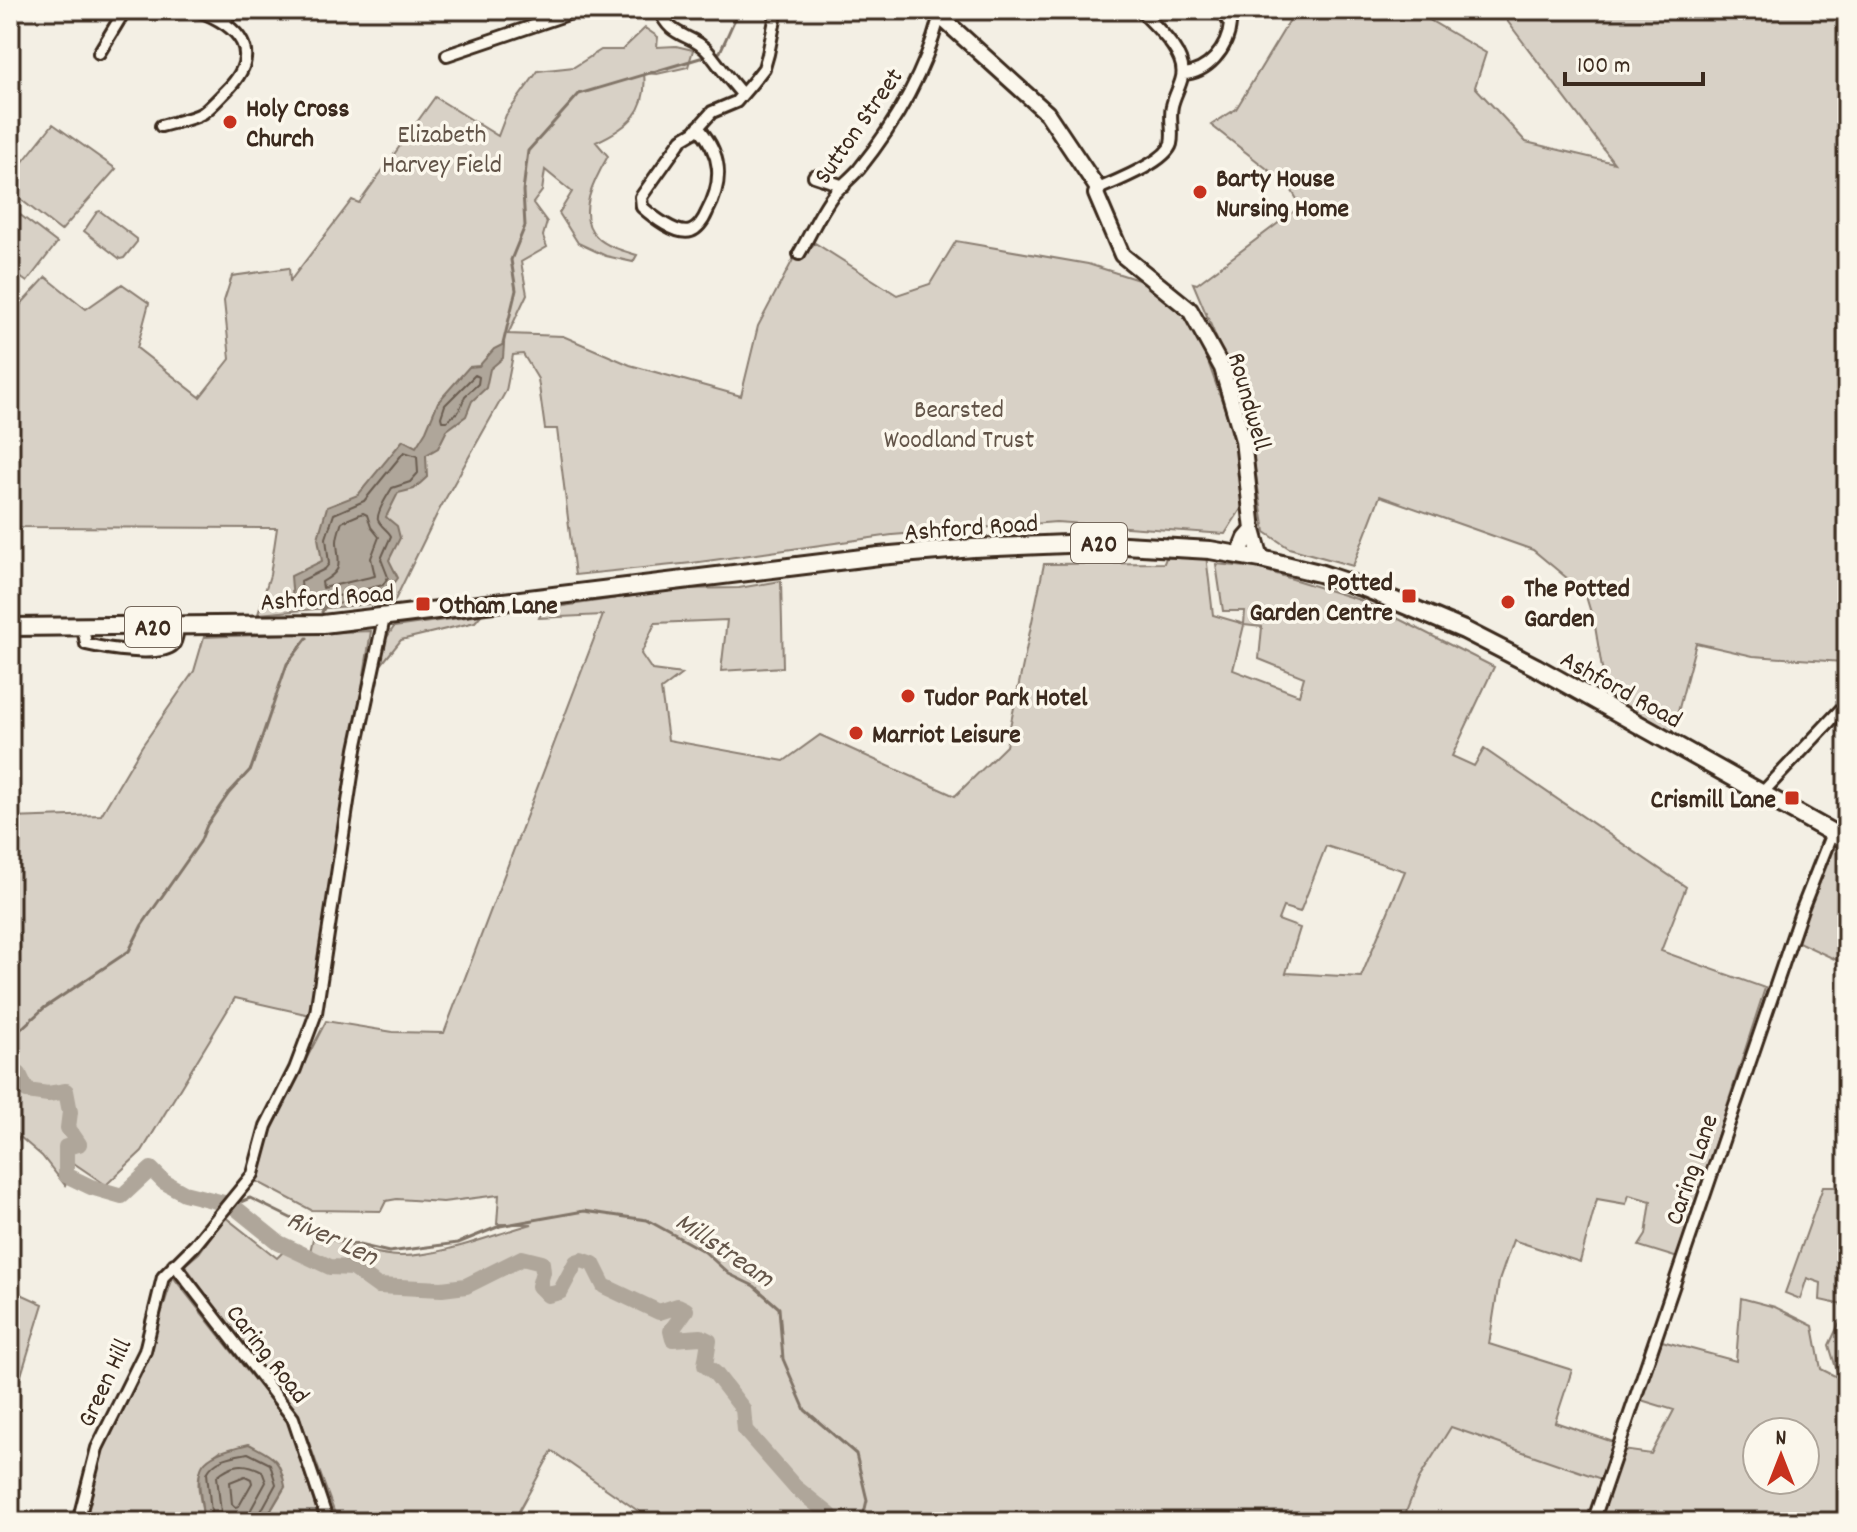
<svg xmlns="http://www.w3.org/2000/svg" width="1857" height="1532" viewBox="0 0 1857 1532" font-family="Dekko,sans-serif">
<rect width="100%" height="100%" fill="#f3efe4"/>
<filter id="ink" filterUnits="userSpaceOnUse"><feTurbulence type="fractalNoise" baseFrequency=".0125" numOctaves="2"/><feDisplacementMap in="SourceGraphic" scale="16" xChannelSelector="R" yChannelSelector="G"/><feConvolveMatrix kernelMatrix="1 2 1 2 8 2 1 2 1" color-interpolation-filters="sRGB"/></filter>
<g filter="url(#ink)">
<path fill="#e5dfd4" d="M1451 1427 1604 1480 1589 1522H1402L1420 1477Z"/>
<path fill="#d8d1c6" stroke="#8a7e72" stroke-width="2" fill-rule="evenodd" d="M1296 10H1423L1421 15 1486 53 1475 87 1526 142 1614 163 1499 10H1847V657L1843 662 1753 656 1696 643 1672 735 1606 693 1595 626 1585 593 1533 550 1380 496 1353 566 1289 548 1265 532 1245 406 1193 283 1197 284 1301 206 1289 186 1211 125 1236 109Z
M645 28 658 37 657 47 676 46 693 50 688 67 657 74 644 73C648 111 629 127 596 142L608 156C596 177 574 215 597 237 607 247 624 251 637 255L633 262 606 256 578 243 559 213 572 192 545 170 542 191 533 203 547 222 543 236 547 247 521 262 527 294 508 334 563 336 630 365 741 396 758 326 797 252 803 255 815 243 897 295 930 284 956 241 1088 264 1148 283 1196 328 1238 446 1246 501 1225 534 1056 522 892 535 692 563 575 575 557 429H545L538 379 523 354 513 355 506 391 438 512 394 602 258 614 270 575 277 528 10 527V316L46 277 86 309 122 284 149 303 137 348 200 397 230 359 224 301 232 276 289 268 290 281 352 200 359 203 435 97 498 136 506 115 538 71 574 67 601 50H622Z
M53 124 116 169 61 231 10 191V178Z
M100 211 137 239V242L124 258 120 259 84 231 97 212Z
M19 214 57 243 27 282 10 270V226Z
M1206 555 1213 615 1244 624 1245 611H1223L1216 564 1257 568 1363 601 1494 667 1452 756 1474 766 1484 749 1686 887 1661 951 1765 988 1678 1258 1639 1246 1646 1235 1651 1201 1629 1195 1626 1204 1597 1199 1580 1262 1513 1240 1499 1281 1489 1344 1572 1370 1555 1422 1616 1443 1604 1480 1451 1427 1420 1477 1402 1522H654L552 1451 513 1522H338L300 1418 258 1369 185 1265 199 1253 225 1217 277 1258 286 1249 308 1261 314 1234C341 1242 371 1255 399 1256 440 1257 492 1235 532 1224H497L499 1195 443 1202 397 1199 386 1201 381 1211 311 1210 254 1180 269 1131 326 1021 393 1032 444 1033 603 615 539 618 543 609 679 589 739 588 781 581 783 667 721 671 727 620 655 623 641 654 652 670 682 674 661 690 668 740 784 761 820 735 955 796 1006 746 1044 564 1164 563 1166 558ZM1244 625 1262 627 1259 659 1304 677 1299 695 1233 670ZM1326 846 1405 871 1361 977 1286 973 1300 928 1278 920 1283 907 1300 912Z
M481 615 475 622 401 640 376 671 385 640 394 627Z
M371 631 310 1015 235 998 142 1151 106 1185 75 1164 65 1185 42 1156 20 1137 10 1149V818L101 815 142 746 194 671 204 637Z
M1831 847 1847 855V965L1794 940Z
M1823 1187H1847V1306L1820 1300 1821 1283 1807 1278 1800 1299 1785 1293Z
M173 1277 289 1424 320 1522H264L285 1487 220 1451C188 1472 200 1488 204 1522H86L100 1457 147 1357Z
M10 1289 43 1304 10 1411Z
M1741 1298 1775 1307 1813 1326 1821 1369 1839 1378 1829 1345 1847 1307V1522H1600L1623 1450 1651 1454 1674 1410 1641 1400 1662 1341 1736 1361ZM1805 1432V1480H1757V1432Z"/>
<path fill="#afa69a" stroke="#817468" stroke-width="2" d="M504 344 503 358 490 369 486 388 472 401 466 416 447 430 438 448 426 455 427 477 414 489 398 493 386 517 397 526 400 538 389 560 398 578 387 593 325 607 293 601 291 576 322 561 318 538 327 507 358 495 403 440 416 447 426 431 438 402 469 367 479 366 494 349Z
M249 1444C273 1457 280 1458 285 1486L264 1522H204C197 1467 189 1458 249 1444Z"/>
<g fill="none" stroke-linecap="round" stroke-linejoin="round">
<path stroke="#695c50" stroke-width="2" d="M475 375 479 377 478 384 465 396 459 411 447 421H442L441 417 445 405Z
M404 452 417 456 418 473 410 482 392 488C388 495 376 512 378 520 380 526 388 530 391 536L381 559 388 577 383 585 326 599 302 594 301 581 325 569 329 564 326 538 334 514 364 501Z
M363 513 367 515 371 527 379 537 371 558 375 576 323 588 322 582C345 569 338 564 337 542 337 535 340 528 342 522Z
M245 1476 251 1479 252 1483 239 1506 235 1507 232 1504 230 1482Z
M212 1522 207 1473C215 1458 232 1456 248 1453L270 1464 276 1484 259 1515 258 1522
M222 1522 217 1476C232 1463 245 1462 262 1471L266 1482 249 1513 248 1522"/>
<path stroke="#817468" stroke-width="3" d="M714 54 720 52 739 10
M503 344 516 290 511 260 525 226 523 191 528 151 579 94 707 56
M322 612 326 604
M10 1039 44 1008 129 951 142 925 200 842 207 825 229 793 251 769 287 664 307 638
M233 1205 250 1198 319 1232 350 1243 389 1252 458 1243 500 1226 584 1211 647 1220 705 1252 729 1274 754 1286 779 1308 783 1359 805 1410 856 1454 867 1500 862 1522"/>
<path stroke="#afa69a" stroke-width="16" d="M10 1079 19 1074 27 1091 48 1094 66 1091 70 1112 68 1128 79 1144 66 1147V1175L91 1187 122 1196 151 1169 164 1182 184 1193 232 1205 279 1243 330 1267 353 1268 378 1286 442 1289 466 1286 522 1258 542 1263 543 1272 539 1286 548 1295 560 1292 576 1262 582 1260 593 1264 604 1286 659 1312 678 1306 686 1310 671 1331 673 1339 701 1337 709 1341 705 1365 715 1373 743 1409 745 1430 795 1487 830 1515 833 1522"/>
<defs>
<path id="street" d="M660 10C669 39 694 33 710 54 721 68 730 81 742 94
M224 21 234 10
M99 53 125 10
M447 55 580 10
M1183 74C1207 73 1228 49 1230 24L1221 10
M161 126C174 122 191 120 203 113 211 107 219 98 226 91 265 52 239 26 197 10
M698 127C722 154 724 181 707 212 704 219 699 228 691 231 677 236 652 216 642 207L641 197 682 139 694 132 712 112 736 102 753 82 764 68 768 54 777 10
M814 176 844 186
M1098 189C1114 182 1166 162 1171 144 1174 132 1169 119 1172 106 1174 96 1180 87 1182 77 1187 53 1155 26 1140 10
M799 254C810 235 820 212 833 195 841 186 851 178 859 169 896 123 924 74 939 18
M83 627 86 644C103 648 160 658 173 645 177 640 177 633 178 627
M1762 793 1847 703
M174 1264 293 1418 328 1522
M78 1522 97 1448 145 1351 163 1277 195 1245 253 1174 266 1126 295 1069 316 1013 356 749 384 618
M1593 1522 1802 909 1832 833"/>
<path id="secondary" d="M933 10 1047 113 1098 189 1096 194 1122 255 1190 310 1222 368 1243 440 1253 530 1261 559
M1239 555 1246 538 1253 530"/>
<path id="primary" d="M10 627 323 624 879 556 973 548 1091 543 1210 550 1261 559 1319 573 1367 589 1464 630 1536 667 1847 841"/>
</defs>
<use href="#street" stroke="#3b2a1e" stroke-width="16"/>
<use href="#secondary" stroke="#3b2a1e" stroke-width="20"/>
<use href="#primary" stroke="#3b2a1e" stroke-width="22"/>
<use href="#street" stroke="#fbf7ec" stroke-width="10"/>
<use href="#secondary" stroke="#fbf7ec" stroke-width="14"/>
<use href="#primary" stroke="#fbf7ec" stroke-width="16"/>
</g>
</g>
<g fill="#c8321e" stroke="#fbf7ec" stroke-width="3">
<circle cx="230" cy="122" r="8"/>
<circle cx="1200" cy="192" r="8"/>
<rect x="1401" y="588" width="16" height="16" rx="4"/>
<circle cx="1508" cy="602" r="8"/>
<rect x="415" y="596" width="16" height="16" rx="4"/>
<circle cx="908" cy="696" r="8"/>
<circle cx="856" cy="733" r="8"/>
<rect x="1784" y="790" width="16" height="16" rx="4"/>
</g>
<g text-anchor="middle" stroke-width="7" stroke-linejoin="round" paint-order="stroke">
<g fill="#fbf7ec" stroke="#75685c" stroke-width="2">
<rect x="1071" y="523" width="56" height="40" rx="6"/>
<rect x="125" y="607" width="56" height="40" rx="6"/>
</g>
<g font-size="24" font-weight="bold" fill="#3b2a1e">
<text x="1099" y="551">A20</text>
<text x="153" y="635">A20</text>
</g>
<g font-size="26" font-weight="bold" fill="#3b2a1e" stroke="#fbf7ec" text-anchor="start">
<text x="246" y="116">Holy Cross<tspan x="246" dy="30">Church</tspan></text>
<text x="1216" y="186">Barty House<tspan x="1216" dy="30">Nursing Home</tspan></text>
<text x="1393" y="590" text-anchor="end">Potted<tspan x="1393" dy="30">Garden Centre</tspan></text>
<text x="1524" y="596">The Potted<tspan x="1524" dy="30">Garden</tspan></text>
<text x="439" y="613">Otham Lane</text>
<text x="924" y="705">Tudor Park Hotel</text>
<text x="872" y="742">Marriot Leisure</text>
<text x="1776" y="807" text-anchor="end">Crismill Lane</text>
</g>
<g font-size="26" fill="#3b2a1e" stroke="#fbf7ec">
<text transform="translate(857 125) rotate(-55)" y="9">Sutton Street</text>
<text transform="translate(1251 401) rotate(74)" y="9">Roundwell</text>
<text transform="translate(971 526) rotate(-4)" y="9">Ashford Road</text>
<text transform="translate(327 596) rotate(-4)" y="9">Ashford Road</text>
<text transform="translate(1622 688) rotate(29)" y="9">Ashford Road</text>
<text transform="translate(1690 1169) rotate(-71)" y="9">Caring Lane</text>
<text transform="translate(269 1353) rotate(52)" y="9">Caring Road</text>
<text transform="translate(103 1382) rotate(-65)" y="9">Green Hill</text>
</g>
<g font-size="26" fill="#625448" stroke="#fbf7ec">
<text x="442" y="142">Elizabeth<tspan x="442" dy="30">Harvey Field</tspan></text>
<text x="959" y="417">Bearsted<tspan x="959" dy="30">Woodland Trust</tspan></text>
</g>
<g font-size="28" font-style="italic" fill="#645549" stroke="#fbf7ec">
<text transform="translate(333 1236) rotate(25)" y="10">River Len</text>
<text transform="translate(726 1248) rotate(34)" y="10">Millstream</text>
</g>
</g>
<rect width="1857" height="1532" fill="none" stroke="#fbf7ec" stroke-width="40"/>
<rect x="20" y="20" width="1817" height="1492" fill="none" stroke="#3b2a1e" stroke-width="3" filter="url(#ink)"/>
<g transform="translate(1781 1456)"><circle r="38" fill="#fbf7ec" stroke="#aea59a" stroke-width="2"/>
<path d="M0-6L14 30L0 20L-14 30Z" fill="#c8321e"/>
<text y="-12" font-size="22" font-weight="bold" text-anchor="middle" fill="#3b2a1e">N</text>
</g>
<path d="M1565 72v12h138v-12" fill="none" stroke="#3b2a1e" stroke-width="4"/>
<text x="1577" y="72" font-size="24" fill="#3b2a1e" stroke="#fbf7ec" stroke-width="6" paint-order="stroke">100 m</text>
</svg>
